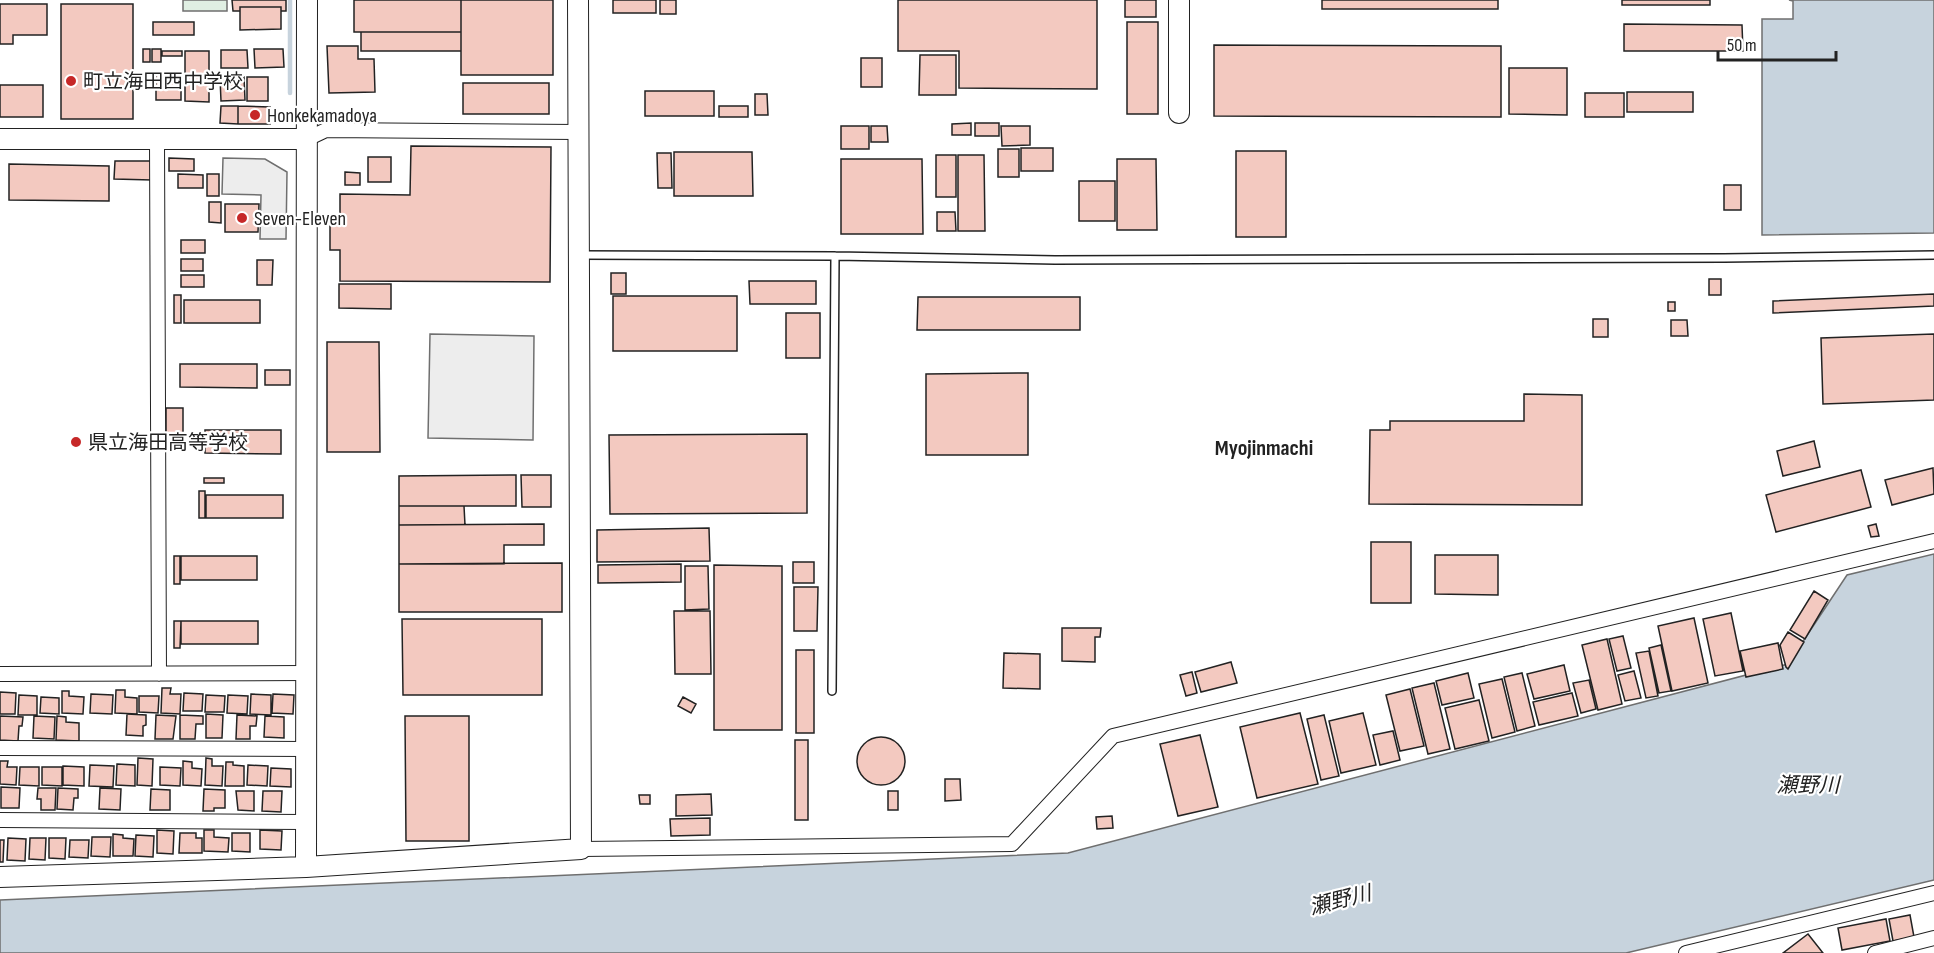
<svg xmlns="http://www.w3.org/2000/svg" width="1934" height="953" viewBox="0 0 1934 953" font-family="'Sofia Sans Condensed','Noto Sans JP',sans-serif">
<rect width="100%" height="100%" fill="#fff"/>
<path fill="#e0efe3" stroke="#6f6f6f" stroke-width="1.5" d="M183 0H227V11H183Z"/>
<path fill="#ededed" stroke="#6f6f6f" stroke-width="1.5" d="M223 158 265 159 287 172 286 239H260L261 195 222 194Z
M430 334 534 336 533 440 428 438Z"/>
<path fill="#c7d3dd" stroke="#6f6f6f" stroke-width="1.5" d="M1789 0H1934V233L1762 235V19H1793V1Z
M1934 554V880L1626 953H0V900L1068 853 1788 664 1847 575Z"/>
<g fill="none" stroke-linecap="round" stroke-linejoin="round">
<path stroke="#c7d3dd" stroke-width="4.5" d="M290 93V0"/>
</g>
<path fill="#f3c9c0" stroke="#222" stroke-width="1.5" d="M232 0H286V11H281V7H240V11H233Z
M354 0H461V32H354Z
M461 0H553V75H461Z
M613 0H656V13H613Z
M660 0H676V14H660Z
M898 0H1097V89L959 88V51H898Z
M1125 0H1156V17H1125Z
M1322 0H1498V9H1322Z
M1622 0H1710V5H1622Z
M0 4H47V35H13V44H0Z
M61 4H133V119H61Z
M240 7H281V29L240 30Z
M153 22H194V35H153Z
M1127 22H1158V114H1127Z
M1624 24 1742 25 1743 51H1624Z
M361 32H461V51H361Z
M1214 45 1501 46V117L1214 116Z
M327 46H358V59H374L375 92 329 93Z
M143 49H150V62H143Z
M152 49H161V62H152Z
M254 49H283L284 67 255 68Z
M221 50H247L248 68H221Z
M162 51H182V56H162Z
M185 51H209V102L185 101Z
M920 55H956V95H919Z
M861 58H882V87H861Z
M1509 68H1567V115L1509 114Z
M156 72H181V100H156Z
M244 77 245 100 221 101 220 78Z
M247 77H268V101H247Z
M463 83H549V114H463Z
M0 85H43V117H0Z
M645 91H714V116H645Z
M1627 92H1693V112H1627Z
M1585 93H1624V117H1585Z
M755 94H767L768 115H755Z
M221 106H238V124L220 123Z
M238 106 270 107V124H238Z
M719 106H748V117H719Z
M971 123V135H952V124Z
M975 123H999V136H975Z
M841 126H869V149H841Z
M871 126H887L888 142H871Z
M1001 126H1030V145L1002 146Z
M411 146 551 147 550 282 340 281V250H330V221H340V194L410 195Z
M1021 148H1053V171H1021Z
M998 149H1019V177H998Z
M1236 151H1286V237H1236Z
M674 152H752L753 196H674Z
M657 153H671L672 188H658Z
M936 155H956V197H936Z
M958 155H984L985 231H958Z
M368 157H391V182H368Z
M169 158 194 159V171H169Z
M841 159H922L923 234H841Z
M1117 159H1156L1157 230H1117Z
M115 161H153L152 180 114 179Z
M9 164 109 166V201L9 200Z
M345 172 360 173V185H345Z
M178 174 203 175V188H178Z
M207 174H219V196H207Z
M1079 181H1115V221H1079Z
M1724 185H1741V210H1724Z
M209 202H221V223L209 222Z
M225 204H259L258 232H225Z
M937 212H955L956 231H937Z
M181 240H205V253H181Z
M181 259H203V271H181Z
M257 260H273L272 285H257Z
M611 273H626V294H611Z
M181 275H204V287H181Z
M1709 279H1721V295H1709Z
M749 281H816V304H750Z
M339 284H391V309L339 308Z
M1934 294V306L1773 313V301Z
M174 295H181V323H174Z
M613 296H737V351H613Z
M918 297H1080V330H917Z
M184 300H260V323H184Z
M1668 302H1675V311H1668Z
M786 313H820V358H786Z
M1593 319H1608V337H1593Z
M1671 320H1687L1688 336H1671Z
M1934 334V400L1823 404 1821 338Z
M327 342H379L380 452H327Z
M180 364H257V388L180 387Z
M265 370H290V385H265Z
M1028 373V455H926V374Z
M1524 394 1582 395V505L1369 504 1370 430H1390V421H1524Z
M166 408H183V436H166Z
M205 430H281V454L205 453Z
M807 434V513L610 514 609 435Z
M1814 441 1820 467 1783 476 1777 451Z
M1933 468 1934 494 1892 505 1885 480Z
M1861 470 1871 507 1776 532 1766 495Z
M516 475V506H399V476Z
M521 475H551V507H522Z
M204 478H224V483H204Z
M199 491H205V518H199Z
M206 495H283V518H206Z
M399 506H464L465 525H399Z
M544 524V545H504V564H399V525Z
M1876 524 1879 536 1871 537 1868 526Z
M709 528 710 561 597 562V530Z
M1371 542H1411V603H1371Z
M1435 555H1498V595L1435 594Z
M174 556H180V584H174Z
M181 556H257V580H181Z
M793 562H814V583H793Z
M562 563V612H399V564Z
M681 564V582L598 583V565Z
M714 565 782 566V730H714Z
M685 566H708L709 609 685 610Z
M794 587H818L817 631H794Z
M1814 591 1828 600 1805 639 1790 630Z
M674 611H710L711 674H675Z
M1731 613 1743 671 1715 676 1703 619Z
M1694 618 1708 683 1672 691 1658 626Z
M402 619H542V695H403Z
M174 621H181L180 648H174Z
M181 621H258V644H181Z
M1062 628H1101L1100 637H1095V662L1062 661Z
M1788 632 1804 642 1788 669 1786 667 1780 645Z
M1623 636 1631 668 1617 671 1609 639Z
M1607 639 1622 704 1598 710 1582 645Z
M1778 643 1783 669 1746 677 1740 651Z
M1661 645 1671 691 1659 693 1649 648Z
M796 650H814V733H796Z
M1649 651 1658 696 1646 698 1636 653Z
M1004 653 1040 654V689L1003 688Z
M1231 662 1237 683 1201 692 1195 672Z
M1564 665 1570 691 1534 699 1527 674Z
M1634 671 1641 698 1625 701 1618 675Z
M1192 672 1197 693 1186 696 1180 675Z
M1468 673 1474 698 1442 705 1436 681Z
M1522 673 1535 726 1517 731 1504 677Z
M1502 679 1515 732 1492 738 1479 684Z
M1589 680 1596 709 1581 713 1573 683Z
M1434 683 1450 749 1428 754 1412 688Z
M162 688H171L170 694H181L180 714 161 713Z
M1410 689 1424 746 1400 751 1386 695Z
M116 690H125V697L137 698V714L115 713Z
M62 691H69V696L84 697 83 714 62 713Z
M0 692 16 693 15 714H0Z
M184 693 203 694 202 711H183Z
M1572 693 1578 716 1539 725 1533 702Z
M91 694 113 695 112 714 90 713Z
M251 694 271 695V715L250 714Z
M273 694 294 695 293 714 272 713Z
M19 695 37 696V715H18Z
M206 695 225 696 224 712H205Z
M228 695 248 696 247 714 227 713Z
M139 696H159L158 713 139 712Z
M41 697 59 698V714L40 713Z
M683 697 696 704 691 713 678 706Z
M1479 700 1489 741 1455 749 1445 708Z
M1300 713 1318 784 1257 798 1240 727Z
M1363 713 1376 765 1341 773 1329 721Z
M127 714 146 715V725L143 726V736L126 735Z
M206 714 223 715 222 738H206Z
M156 715 176 716 173 739H155Z
M180 715 203 716V724H196L195 739H180Z
M237 715 257 716 256 726H250V739H236Z
M1324 715 1339 776 1321 780 1307 719Z
M0 716 23 717 22 726H19L18 741 0 740Z
M34 716 55 717 54 739 33 738Z
M57 716 66 717V722L79 723V741L56 740Z
M265 716 284 717V738L264 737Z
M405 716H469V841H406Z
M1393 731 1400 760 1380 765 1373 735Z
M1200 735 1218 807 1178 816 1160 744Z
M857 761a24 24 0 1 1 48 0a24 24 0 1 1-48 0Z
M795 740H808V820H795Z
M138 758 153 759 152 786 137 785Z
M206 758 212 759V766H223L222 786 205 785Z
M0 761H8L7 767H17L16 785 0 784Z
M183 761 192 762V768L202 769 201 786 183 785Z
M226 762H233V765L244 766V786H225Z
M117 764 135 765V786L116 785Z
M90 765 114 766 113 787 89 786Z
M248 765 268 766 267 786 247 785Z
M63 766 84 767V786L63 785Z
M20 767H39V786L19 785Z
M42 767H62V786L42 785Z
M160 767 181 768 180 786 160 785Z
M271 768 291 769V787L270 786Z
M945 779H960L961 800 945 801Z
M1 787 20 788 19 808H1Z
M38 788H56L55 810H41V799H37Z
M58 788 78 789V798H74L73 810 57 809Z
M100 788 121 789 120 810 99 809Z
M151 789 170 790V810H150Z
M204 789 225 790V808H214V811H203Z
M236 791H254V811L238 810Z
M263 791H282L281 812 262 811Z
M888 791H898V810H888Z
M711 794 712 815 676 816V795Z
M639 795H650V804H640Z
M1112 816 1113 828 1097 829 1096 817Z
M710 818V835L671 836 670 819Z
M157 830 174 831 173 854 157 853Z
M204 830H214V837L229 838 228 852 204 851Z
M260 830 282 831 281 850 260 849Z
M180 833H196V838H202V853H179Z
M232 833H250V852L232 851Z
M113 834 123 835V838L134 839 133 856H113Z
M136 835 154 836 153 857 135 856Z
M92 837H111L110 857 91 856Z
M8 838 26 839 25 861 7 860Z
M30 838H46L45 860 29 859Z
M49 838H66L65 859 49 858Z
M0 840H4L3 862H0Z
M70 840H89L88 858 69 857Z
M1910 915 1914 937 1893 941 1889 919Z
M1886 919 1890 941 1842 950 1838 928Z
M1808 934 1823 953H1783Z"/>
<g fill="none" stroke-linecap="round" stroke-linejoin="round">
<defs>
<path id="lane" d="M581 255 835 256 1055 260 1724 258 1934 255
M832 691 835 256"/>
<path id="street" d="M307 139 326 130 578 132
M157 140 159 674
M0 674 306 673
M0 748 306 749
M0 820 306 822
M581 849 1012 844 1113 736 1934 541
M1686 953 1934 893
M1875 953 1934 938"/>
<path id="secondary" d="M1179 0V113
M0 139H307
M306 867 307 0
M0 877 306 867 581 849 578 0"/>
</defs>
<use href="#lane" stroke="#222" stroke-width="10"/>
<use href="#street" stroke="#222" stroke-width="16"/>
<use href="#secondary" stroke="#222" stroke-width="22"/>
<use href="#lane" stroke="#fff" stroke-width="7"/>
<use href="#street" stroke="#fff" stroke-width="14"/>
<use href="#secondary" stroke="#fff" stroke-width="20"/>
</g>
<g fill="#c62828" stroke="#fff" stroke-width="2">
<circle cx="71" cy="81" r="6"/>
<circle cx="255" cy="115" r="6"/>
<circle cx="242" cy="218" r="6"/>
<circle cx="76" cy="442" r="6"/>
</g>
<g text-anchor="middle" stroke-width="4.5" stroke-linejoin="round" paint-order="stroke">
<g font-size="20" fill="#222" stroke="#fff" text-anchor="start">
<text x="83" y="88">町立海田西中学校</text>
<text x="267" y="122">Honkekamadoya</text>
<text x="254" y="225">Seven-Eleven</text>
<text x="88" y="449">県立海田高等学校</text>
</g>
<g font-size="21" font-style="italic" fill="#222" stroke="#fff">
<text x="1808" y="792">瀬野川</text>
<text transform="translate(1340 900) rotate(-14)" y="7">瀬野川</text>
</g>
<g font-size="22" font-weight="bold" fill="#222" stroke="#fff">
<text x="1264" y="455">Myojinmachi</text>
</g>
</g>
<path d="M1718 51v9h118v-9" fill="none" stroke="#222222" stroke-width="3"/>
<text x="1727" y="51" font-size="18" fill="#222222" stroke="#ffffff" stroke-width="4.5" paint-order="stroke">50 m</text>
</svg>
